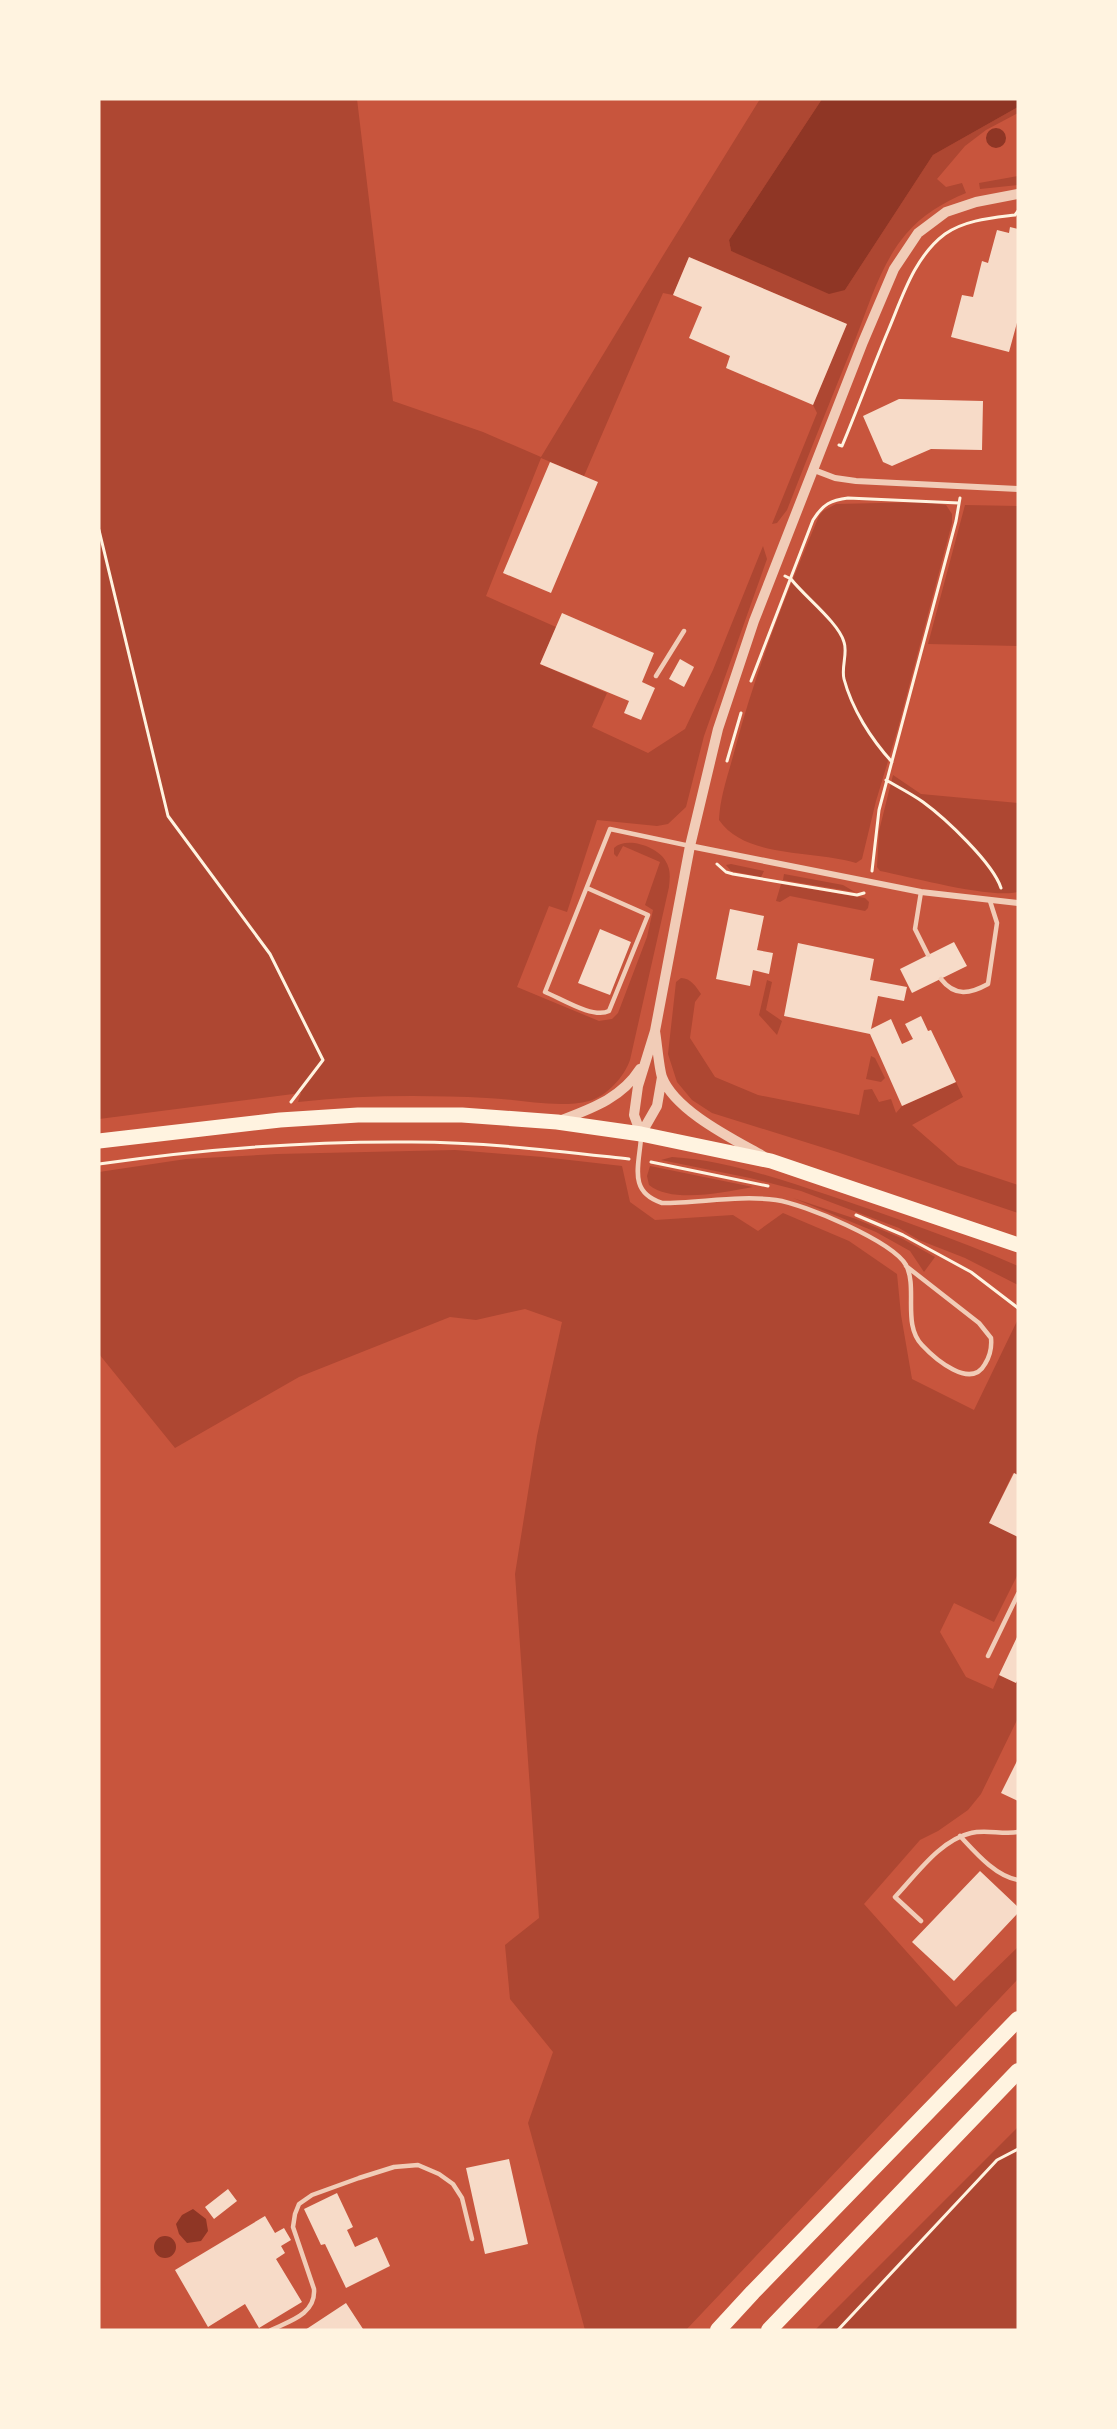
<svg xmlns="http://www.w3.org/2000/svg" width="1117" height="2429" viewBox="0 0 1117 2429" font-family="'Public Sans',sans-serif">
<rect width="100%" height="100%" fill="#c8553d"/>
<path fill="#ae4732" d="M99 99H357L393 401 483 432 541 457 664 254 760 99H822L729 240 731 251 845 290 933 155 1018 107V113L986 130 965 146 937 179 946 187 962 183 966 193C944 202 922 215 906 234 881 263 869 305 855 340 832 397 809 453 787 510L777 523 772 524 817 413 813 405 847 324 689 257 673 295 663 293 584 476 541 458 486 596 556 627 540 664 607 693 592 727 648 753 685 729 713 670 763 546 767 559 704 736 686 807 668 824 657 826 597 820 567 912 549 906 517 987 599 1021 612 1019 618 1013 647 937 653 910 645 905 660 862 623 846 617 857 614 854V848C627 836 657 847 665 860 671 869 670 877 669 887L630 1060C624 1077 607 1096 589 1101 557 1109 520 1099 487 1098 424 1095 362 1095 298 1102L301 1093 99 1119Z
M1018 176V185L980 189 979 183Z
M926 502 946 505 952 514V523L898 728 876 801 862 859 856 863C814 850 746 859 719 820 720 796 729 772 735 749 756 669 787 592 819 516L823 511 836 504Z
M965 505 1018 506V646L928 644Z
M893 775 921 794 1018 803V892C991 899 911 877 880 871L877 867 879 831Z
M731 864 764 871 761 877 731 871 726 865Z
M784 874 843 885 855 892 783 880Z
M781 884 865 898 869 902 868 908 865 911 790 896 780 902 776 901Z
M681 978C691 978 696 987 701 994L695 1002 690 1038 715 1077 758 1095 859 1115 864 1090 872 1089 879 1102 891 1099 896 1113 902 1106 956 1082 963 1097 912 1125 958 1165 1018 1185V1213L837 1152 712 1113 692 1100 677 1082 668 1054 676 982Z
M767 980 772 982 766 1010 782 1021 777 1035 759 1015Z
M871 1056 875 1058 885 1078 881 1082 866 1079Z
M455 1150 543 1157 622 1166 630 1202 655 1220 733 1215 758 1231 783 1213 849 1241 897 1274 901 1315 912 1379 974 1410 1018 1319V1475L1013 1473 990 1522 1018 1537V1574L994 1622 954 1603 940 1632 966 1677 993 1689 999 1675 1016 1683 1018 1679V1718L981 1794 968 1810 938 1831 920 1840 864 1904 956 2007 1018 1947V1979L686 2330H585L528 2123 553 2052 510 1999 505 1945 539 1918 515 1574 537 1436 562 1322 525 1309 476 1320 450 1317 299 1377 175 1448 99 1354V1172L186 1159 277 1154Z
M672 1157C725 1160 779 1179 828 1195 893 1217 956 1239 1018 1266V1285L965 1258 919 1240 899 1228 801 1191 750 1178 661 1160Z
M650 1166 753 1187C724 1192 673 1204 649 1185L647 1176Z
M793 1198 856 1219 901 1238 935 1257 924 1272 910 1251 876 1232Z
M1018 2127V2330H815Z"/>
<path fill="#8f3625" d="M822 99H1018V107L933 155 845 290 829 294 731 251 729 240Z
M986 138a10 10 0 1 1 20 0a10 10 0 1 1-20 0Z
M193 2209 206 2219 208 2231 201 2241 187 2243 179 2234 176 2224 182 2215Z
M154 2247a11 11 0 1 1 22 0a11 11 0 1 1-22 0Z"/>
<path fill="#f7dbc8" d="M1010 227 1018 229V319L1009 352 951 337 962 295 973 297 982 261 988 263 997 230 1009 233Z
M689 257 847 324 813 405 726 368 730 356 689 338 702 307 673 295Z
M899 399 983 401 982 450 931 449 892 466 883 462 863 416Z
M550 462 598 482 551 593 503 573Z
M562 613 654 653 642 682 655 688 641 720 624 713 629 701 540 664Z
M680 659 694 667 684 687 669 679Z
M730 909 764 916 757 950 773 953 769 974 753 970 750 986 716 979Z
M600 929 631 942 610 995 578 983Z
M954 942 967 966 912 993 900 969Z
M798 943 874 959 870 980 907 987 904 1001 878 996 871 1029 891 1019 902 1044 913 1039 905 1024 921 1016 928 1031 931 1030 956 1082 902 1106 870 1034 784 1016Z
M1014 1473 1018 1475V1537L989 1523Z
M1018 1635V1679L1016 1683 999 1675Z
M1018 1759V1801L1001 1793Z
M980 1871 1018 1907V1913L954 1981 912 1942Z
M509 2159 528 2244 485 2254 466 2168Z
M228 2189 237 2201 214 2219 205 2207Z
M337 2193 353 2227 347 2230 355 2247 377 2237 390 2266 346 2288 325 2244 321 2245 304 2209Z
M265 2216 275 2233 284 2228 291 2240 281 2246 285 2253 276 2259 302 2302 259 2328 245 2304 208 2327 175 2270Z
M346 2303 363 2329 361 2330H305Z"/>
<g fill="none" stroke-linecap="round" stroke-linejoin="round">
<path stroke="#fff3e0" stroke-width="3" d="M839 445 842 446C858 408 872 369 888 331 902 298 914 257 945 234 965 220 991 218 1015 215L1018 211
M99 530 168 816 270 954 323 1060 291 1102
M785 576 791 579C804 596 839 623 844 642 848 653 841 667 844 679 852 709 871 739 892 762
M751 681 813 520C823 504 831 500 848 498L959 503
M727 761 741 713
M886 780C898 787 912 794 923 802 945 818 993 863 1001 888
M717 864 726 872 733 874 857 895 864 893
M872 871 879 810 956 521 960 498
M651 1162 768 1186
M99 1164C202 1149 307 1141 412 1142 484 1142 557 1151 629 1159
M856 1215 903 1235 971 1272 1018 1308
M838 2330 997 2160 1018 2149"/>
<path stroke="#f1ccb7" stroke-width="4.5" d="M656 676 684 631
M587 888 648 915 609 1011C593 1019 562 999 545 992L610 829 690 846
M921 892 915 929 928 955
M941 979C955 997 970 994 988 984L997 923 990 901
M641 1138C639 1166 628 1192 662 1203 700 1203 739 1195 776 1200 804 1204 892 1241 906 1265 918 1288 902 1324 922 1345 935 1359 971 1390 985 1364 990 1356 992 1348 991 1338L979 1323 906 1266
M988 1656 1018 1594
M960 1836C975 1852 995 1876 1018 1880
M921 1921 895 1897C916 1875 940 1840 971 1833 986 1829 1003 1835 1018 1832
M271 2330C290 2321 316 2314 314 2289L293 2227 295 2214 299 2204 312 2195 359 2178 394 2167 418 2165 439 2174 453 2184 462 2198 472 2239"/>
<path stroke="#f1ccb7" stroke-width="6" d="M814 470 835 478 856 481 1018 489
M690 846 921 892 1018 903"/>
<path stroke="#f1ccb7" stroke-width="10" d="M655 1031C657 1043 659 1068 662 1077 675 1111 733 1139 763 1156
M559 1121C590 1109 621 1099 640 1069
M641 1134 634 1115 638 1086 655 1031 690 846 718 729 754 621 863 342 894 269 918 233 946 212 976 202 1018 194
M641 1134 657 1106 662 1077"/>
<path stroke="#fff3e0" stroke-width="15" d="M99 1141 280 1120 358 1115H462L557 1122 641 1134 771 1161 1018 1245"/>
<path stroke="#fff3e0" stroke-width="16" d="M718 2330 753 2292 1018 2019
M769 2330 1018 2071"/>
</g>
<rect width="1117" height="2429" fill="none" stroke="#fff3e0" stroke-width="201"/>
</svg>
